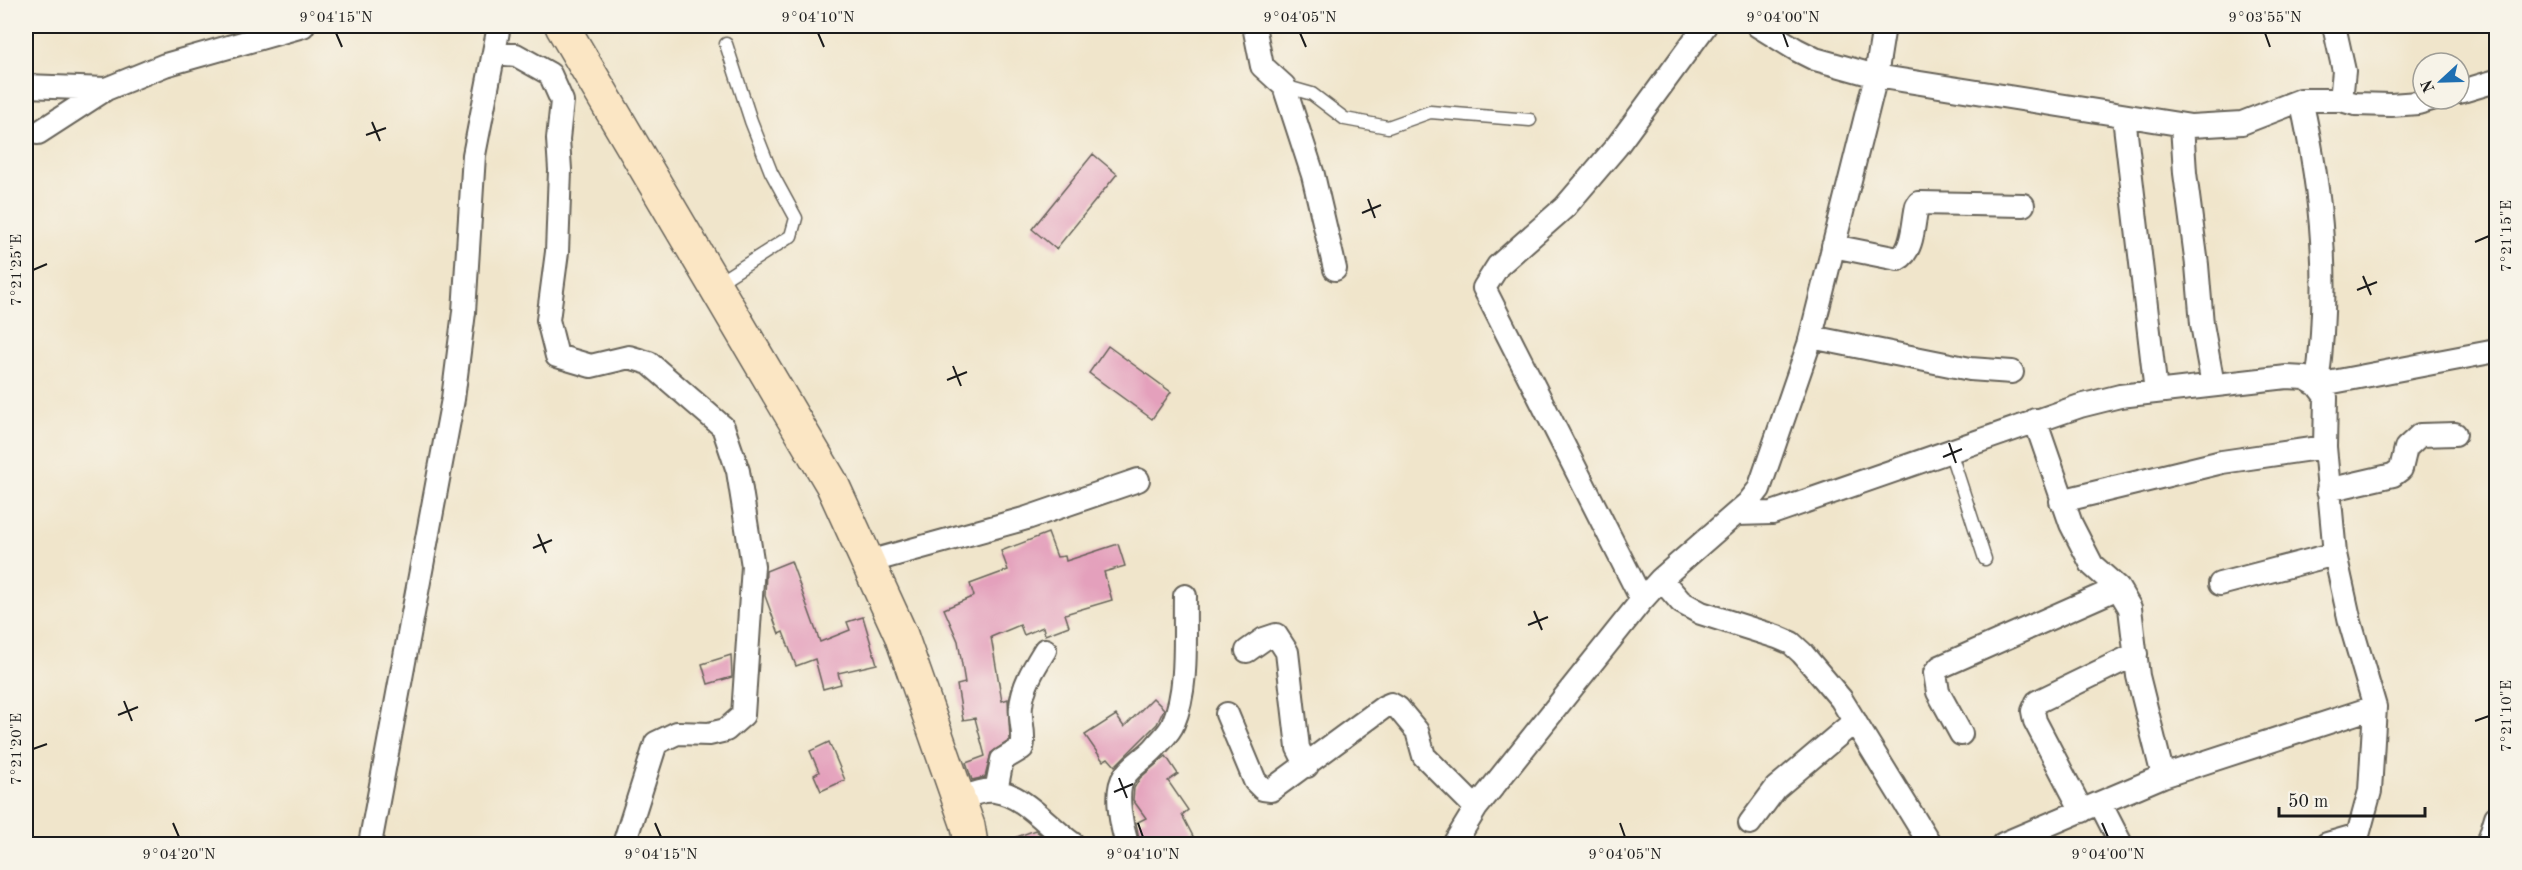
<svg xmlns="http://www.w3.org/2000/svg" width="2522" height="870" viewBox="0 0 2522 870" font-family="'Old Standard TT',serif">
<rect width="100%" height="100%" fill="#f7f3e8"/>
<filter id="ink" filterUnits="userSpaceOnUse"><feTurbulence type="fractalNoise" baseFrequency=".0167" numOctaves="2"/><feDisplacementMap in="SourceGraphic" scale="12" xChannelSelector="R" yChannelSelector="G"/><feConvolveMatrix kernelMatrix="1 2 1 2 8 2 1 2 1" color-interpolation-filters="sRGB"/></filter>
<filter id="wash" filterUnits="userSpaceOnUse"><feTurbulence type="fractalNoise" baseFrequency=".008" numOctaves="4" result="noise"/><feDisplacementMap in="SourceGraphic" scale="24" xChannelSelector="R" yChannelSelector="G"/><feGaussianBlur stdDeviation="1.35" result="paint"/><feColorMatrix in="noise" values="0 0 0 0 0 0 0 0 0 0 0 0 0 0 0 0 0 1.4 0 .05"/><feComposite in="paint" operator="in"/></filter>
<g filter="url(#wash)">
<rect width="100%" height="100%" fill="#f0e5cb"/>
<g id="blocks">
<path fill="#e4a0bc" d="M1093 154 1117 174 1056 249 1032 229Z
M1108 346 1171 392 1152 419 1089 373Z
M1048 533 1057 557 1065 556 1066 561 1118 544 1125 566 1104 572 1112 600 1065 614 1069 626 1045 635 1043 627 1024 635 1020 625 991 637 1002 701 1008 699 1010 740 991 753 985 777 972 780 966 763 985 756 975 718 963 720 957 685 965 683 958 641 944 609 974 596 970 584 1008 570 1001 551Z
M791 561 820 642 850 630 847 622 863 617 877 664 838 673 841 684 823 689 815 659 796 666 783 632 779 634 765 596 766 571Z
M731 655 732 677 708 684 702 664Z
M1153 698 1164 709 1157 724 1115 766 1108 758 1103 761 1085 735 1116 715 1124 727Z
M829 742 845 780 821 791 814 775 819 772 810 751Z
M1166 756 1178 774 1168 781 1188 810 1182 815 1197 844H1140L1136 823 1146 818 1133 800 1134 788 1140 778Z
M1035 830 1052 844H1001V843Z"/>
</g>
</g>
<g filter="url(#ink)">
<use href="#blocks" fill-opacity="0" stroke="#666259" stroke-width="1.5"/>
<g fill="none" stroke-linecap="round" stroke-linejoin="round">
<defs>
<path id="service" d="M1284 86 1312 94 1345 119 1388 127 1430 112 1530 120
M716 284 791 236 796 218 771 172 751 121 726 44
M1950 451 1985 559"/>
<path id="minor" d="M1254 26 1262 66 1284 86 1313 175 1335 269
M1758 26 1797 50 1815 59 1876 76 2191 126 2242 123 2301 100H2341L2355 104 2391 105 2418 103 2432 99
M2334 26 2344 71 2341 100
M495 53 516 55 550 74 562 101 558 139 560 170 557 252 548 320 557 356 591 366 629 357 649 363 723 427 738 471 753 566 743 715 726 730 709 734 677 733 656 743 624 844
M26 86 106 89 38 133
M106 89 165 65 303 26
M2459 92 2496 81
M2301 100C2323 197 2330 286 2317 385L2496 351
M2124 117 2156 392
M2182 125 2185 173 2197 265 2202 324 2213 385
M1833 246 1898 259C1914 251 1913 222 1917 206L1919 203 2023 205
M1811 337 1970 369 2012 372
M2035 420 2071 524 2092 565 2118 588 2130 608 2138 676 2163 776
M2328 490 2393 475 2401 469 2406 448 2420 435 2455 434
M2061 501 2222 462 2325 447
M1736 514 1772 513 2080 406 2120 396 2287 377 2305 378 2317 385 2326 397 2325 447 2335 554 2350 622 2375 707 2370 791 2358 835 2327 844
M868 562 1027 518 1138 480
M1661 579 1681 602 1701 613 1777 637 1791 643 1802 653 1841 699 1930 844
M2220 584 2335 554
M1642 600 1484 288 1498 266 1565 207 1617 146 1705 26
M1247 651 1264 639 1276 635 1287 652 1298 748 1307 766
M1227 714 1255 781 1263 789 1271 790 1384 707 1391 704 1398 708 1417 731 1424 756 1476 808
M1961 734 1938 692 1935 673 1940 667 2118 588
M996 791 1002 760 1022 748C1026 734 1019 720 1021 706 1023 685 1034 668 1045 650
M959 799C970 795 983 789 995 791 1025 795 1050 829 1073 844
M2100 803 2121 844
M2082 811 2035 721 2033 711 2037 702 2136 654
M1750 823 1776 788 1855 721
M370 844 453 399 464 312 474 155 499 26
M1127 844C1122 828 1114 792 1124 777 1131 765 1148 757 1157 745 1162 739 1170 732 1173 724 1189 687 1184 635 1185 596
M1454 844 1476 808 1642 600 1661 579 1748 503 1759 489 1809 344 1876 76 1884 26
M2003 844 2163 776 2375 707
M2488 844 2496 817"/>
<path id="secondary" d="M562 26 832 484 901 635 968 826 971 844"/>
</defs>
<use href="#service" stroke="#666259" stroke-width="15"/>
<use href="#minor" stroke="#666259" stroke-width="26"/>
<use href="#secondary" stroke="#666259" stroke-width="36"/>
<use href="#service" stroke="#fff" stroke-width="12"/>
<use href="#minor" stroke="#fff" stroke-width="22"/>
<use href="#secondary" stroke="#fbe6c4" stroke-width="33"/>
</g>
</g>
<path fill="none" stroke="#1c1c1c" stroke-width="2" d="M336 33 342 47M818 33 824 47M1300 33 1306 47M1783 33 1788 47M2265 33 2270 47M372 122 380 141M366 135 386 128M1368 199 1375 218M1362 213 1381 205M2475 242 2489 236M33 270 47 264M2363 276 2371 295M2357 290 2377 282M953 366 961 386M947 380 967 372M1949 443 1956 463M1943 457 1962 449M538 534 546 553M533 548 552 540M1534 611 1542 630M1528 625 1548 617M124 701 132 721M118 715 138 707M2475 721 2489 716M33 749 47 744M1119 778 1127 798M1114 792 1133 784M173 823 179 837M655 823 661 837M1138 823 1143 837M1620 823 1625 837M2102 823 2108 837"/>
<rect width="2522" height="870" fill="none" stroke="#f7f3e8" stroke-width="66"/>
<g transform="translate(2441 81) rotate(248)"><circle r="28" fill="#f7f3e8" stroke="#9f9d96" stroke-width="1.5"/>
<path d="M0-4.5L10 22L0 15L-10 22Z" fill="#1f6fb2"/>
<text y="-9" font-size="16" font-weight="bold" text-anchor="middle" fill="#1c1c1c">N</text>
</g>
<path d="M2279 807v9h146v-9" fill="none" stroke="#1c1c1c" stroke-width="3"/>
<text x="2288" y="807" font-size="18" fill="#1c1c1c" stroke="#f7f3e8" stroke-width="4.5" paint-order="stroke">50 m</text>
<rect x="33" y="33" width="2456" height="804" fill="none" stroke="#1c1c1c" stroke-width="2"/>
<g font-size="15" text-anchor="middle" fill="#1c1c1c">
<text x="336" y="22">9°04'15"N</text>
<text x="818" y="22">9°04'10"N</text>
<text x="1300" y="22">9°04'05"N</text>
<text x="1783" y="22">9°04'00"N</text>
<text x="2265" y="22">9°03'55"N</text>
<text transform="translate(2506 236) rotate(-90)" y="5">7°21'15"E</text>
<text transform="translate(16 270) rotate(-90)" y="5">7°21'25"E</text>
<text transform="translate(2506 716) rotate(-90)" y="5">7°21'10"E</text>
<text transform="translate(16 749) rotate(-90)" y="5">7°21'20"E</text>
<text x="179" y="859">9°04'20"N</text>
<text x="661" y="859">9°04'15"N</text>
<text x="1143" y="859">9°04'10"N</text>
<text x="1625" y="859">9°04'05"N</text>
<text x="2108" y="859">9°04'00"N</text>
</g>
</svg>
